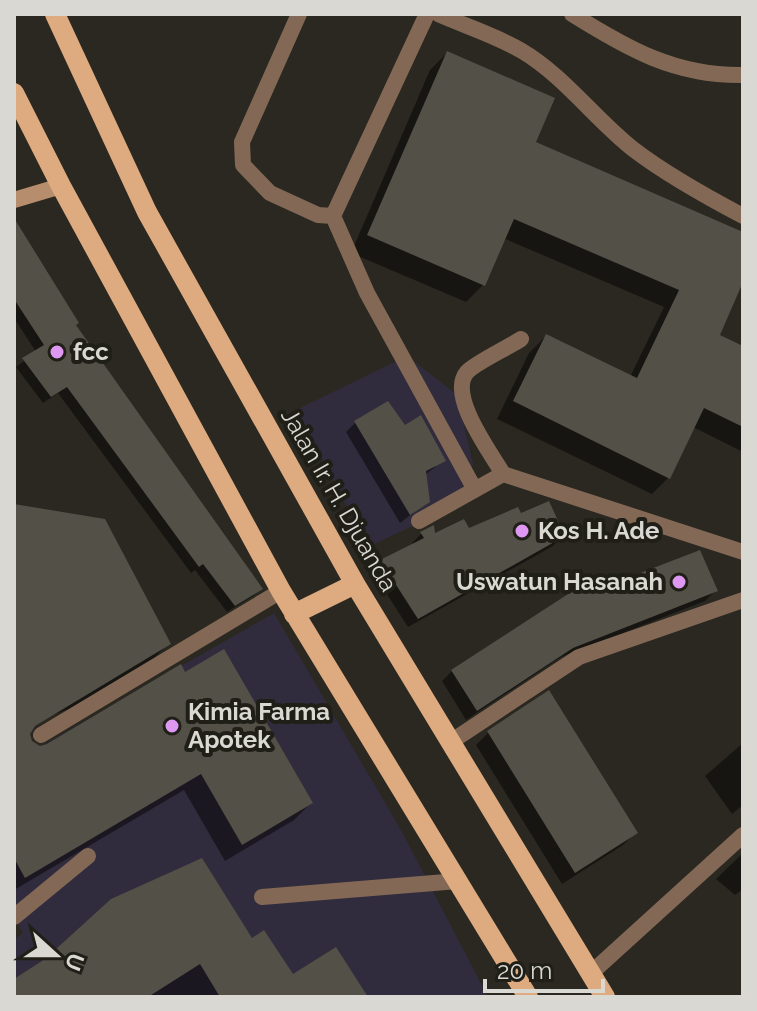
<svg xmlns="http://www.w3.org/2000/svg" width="757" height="1011" viewBox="0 0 757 1011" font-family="Raleway,sans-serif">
<rect width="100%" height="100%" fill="#2a2820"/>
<path fill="#312c3d" d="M407 356 457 395 473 464 457 505 368 547 296 410Z
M274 613 401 830 488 997H14V939L23 933 14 918V762Z"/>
<path fill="#0007" d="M447 53 533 143 743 234V277L718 336 743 348V452L693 427 669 477 652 494 497 419 529 353 546 336 630 377 664 307 503 238 483 285 466 302 351 253 430 70Z
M14 237 261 589 253 596 227 612 195 570 191 573 58 393 43 403 16 367 36 352 14 318Z
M356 422 444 460 425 475 428 501 400 523 346 432Z
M14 506 168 644 154 658 69 709 14 729Z
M468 531 562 536 553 546 408 627 372 571 381 562 414 546 412 543 422 533 433 536Z
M715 591 705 601 561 657 466 720 442 681 452 671 590 595Z
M185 675 311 803 294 820 225 861 184 790 14 890V776Z
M488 733 635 833 623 845 562 884 476 745Z
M743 743V805L732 814 705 776Z
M743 853V889L735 895 716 879Z
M252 941 292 977 366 997H14V981Z"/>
<path fill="#525047" d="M447 51 555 98 536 142 743 232V282L720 335 743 346V427L704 408 670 479 513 401 546 334 637 378 679 290 514 219 485 286 367 235Z
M14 218 79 323 76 325 263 589 235 606 203 564 199 567 67 387 51 397 22 358 44 345 14 299Z
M388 401 405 425 421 415 446 461 426 471 430 502 410 515 354 421Z
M549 501 565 536 418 619 380 560 424 538 420 532 434 525 435 533 464 519 469 528 518 507 521 513Z
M14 504 105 519 171 644 35 726 30 734 32 741 40 746 47 744 181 664 185 672 224 649 313 803 242 845 201 774 25 878 14 858Z
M700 550 718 591 573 648 477 711 451 670 585 583 591 592Z
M549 690 638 833 575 873 487 731Z
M202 858 252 938 264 930 293 974 336 947 368 997H220L200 964 148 997H14V979L45 959 111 899Z"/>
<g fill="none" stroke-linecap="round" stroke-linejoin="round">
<path stroke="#836955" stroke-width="16" d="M299 14 242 142 243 165 270 193 318 215 333 216
M427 14 333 216 367 293 474 488
M438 14C465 26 497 36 522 51 564 76 595 119 633 149 667 175 705 196 743 216
M503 474 743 552
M419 521 503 474C491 453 447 395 467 372 475 363 509 347 521 339
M41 735 281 591
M262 897 458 881
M14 917 88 856"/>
<path stroke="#836955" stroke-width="16" d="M572 14C628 49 675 76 743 75
M452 741 579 657 743 600
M590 974 743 835"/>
<path stroke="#b68e6d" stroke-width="16" d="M14 200 61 186"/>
<path stroke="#deaa7f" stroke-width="20" d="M55 14 147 212 355 584 605 997
M14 93 61 186 281 591 528 997
M294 614 355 584"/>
</g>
<g fill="#de98f2" stroke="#201f17" stroke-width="3">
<circle cx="57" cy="352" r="8"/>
<circle cx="522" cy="531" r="8"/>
<circle cx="679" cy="582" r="8"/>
<circle cx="172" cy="726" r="8"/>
</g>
<g text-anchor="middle" stroke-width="8" stroke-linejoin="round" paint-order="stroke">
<g font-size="24" font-weight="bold" fill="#d9d8d3" stroke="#201f17" text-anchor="start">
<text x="73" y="360">fcc</text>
<text x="538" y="539">Kos H. Ade</text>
<text x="663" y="590" text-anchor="end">Uswatun Hasanah</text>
<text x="188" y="720">Kimia Farma<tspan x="188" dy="28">Apotek</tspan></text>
</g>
<g font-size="24" fill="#d9d8d3" stroke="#201f17">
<text transform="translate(339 500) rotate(60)" y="8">Jalan Ir. H. Djuanda</text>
</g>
</g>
<rect width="757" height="1011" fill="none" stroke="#d9d8d3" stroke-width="32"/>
<g transform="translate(56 955) rotate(111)" stroke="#201f17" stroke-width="6" paint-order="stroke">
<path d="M0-6L14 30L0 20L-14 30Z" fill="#d9d8d3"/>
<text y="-12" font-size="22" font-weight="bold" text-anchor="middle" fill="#d9d8d3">U</text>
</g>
<path d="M485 979v12h118v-12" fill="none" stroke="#d9d8d3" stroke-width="4"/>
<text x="497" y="979" font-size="24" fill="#d9d8d3" stroke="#201f17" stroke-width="6" paint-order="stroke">20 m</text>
</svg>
